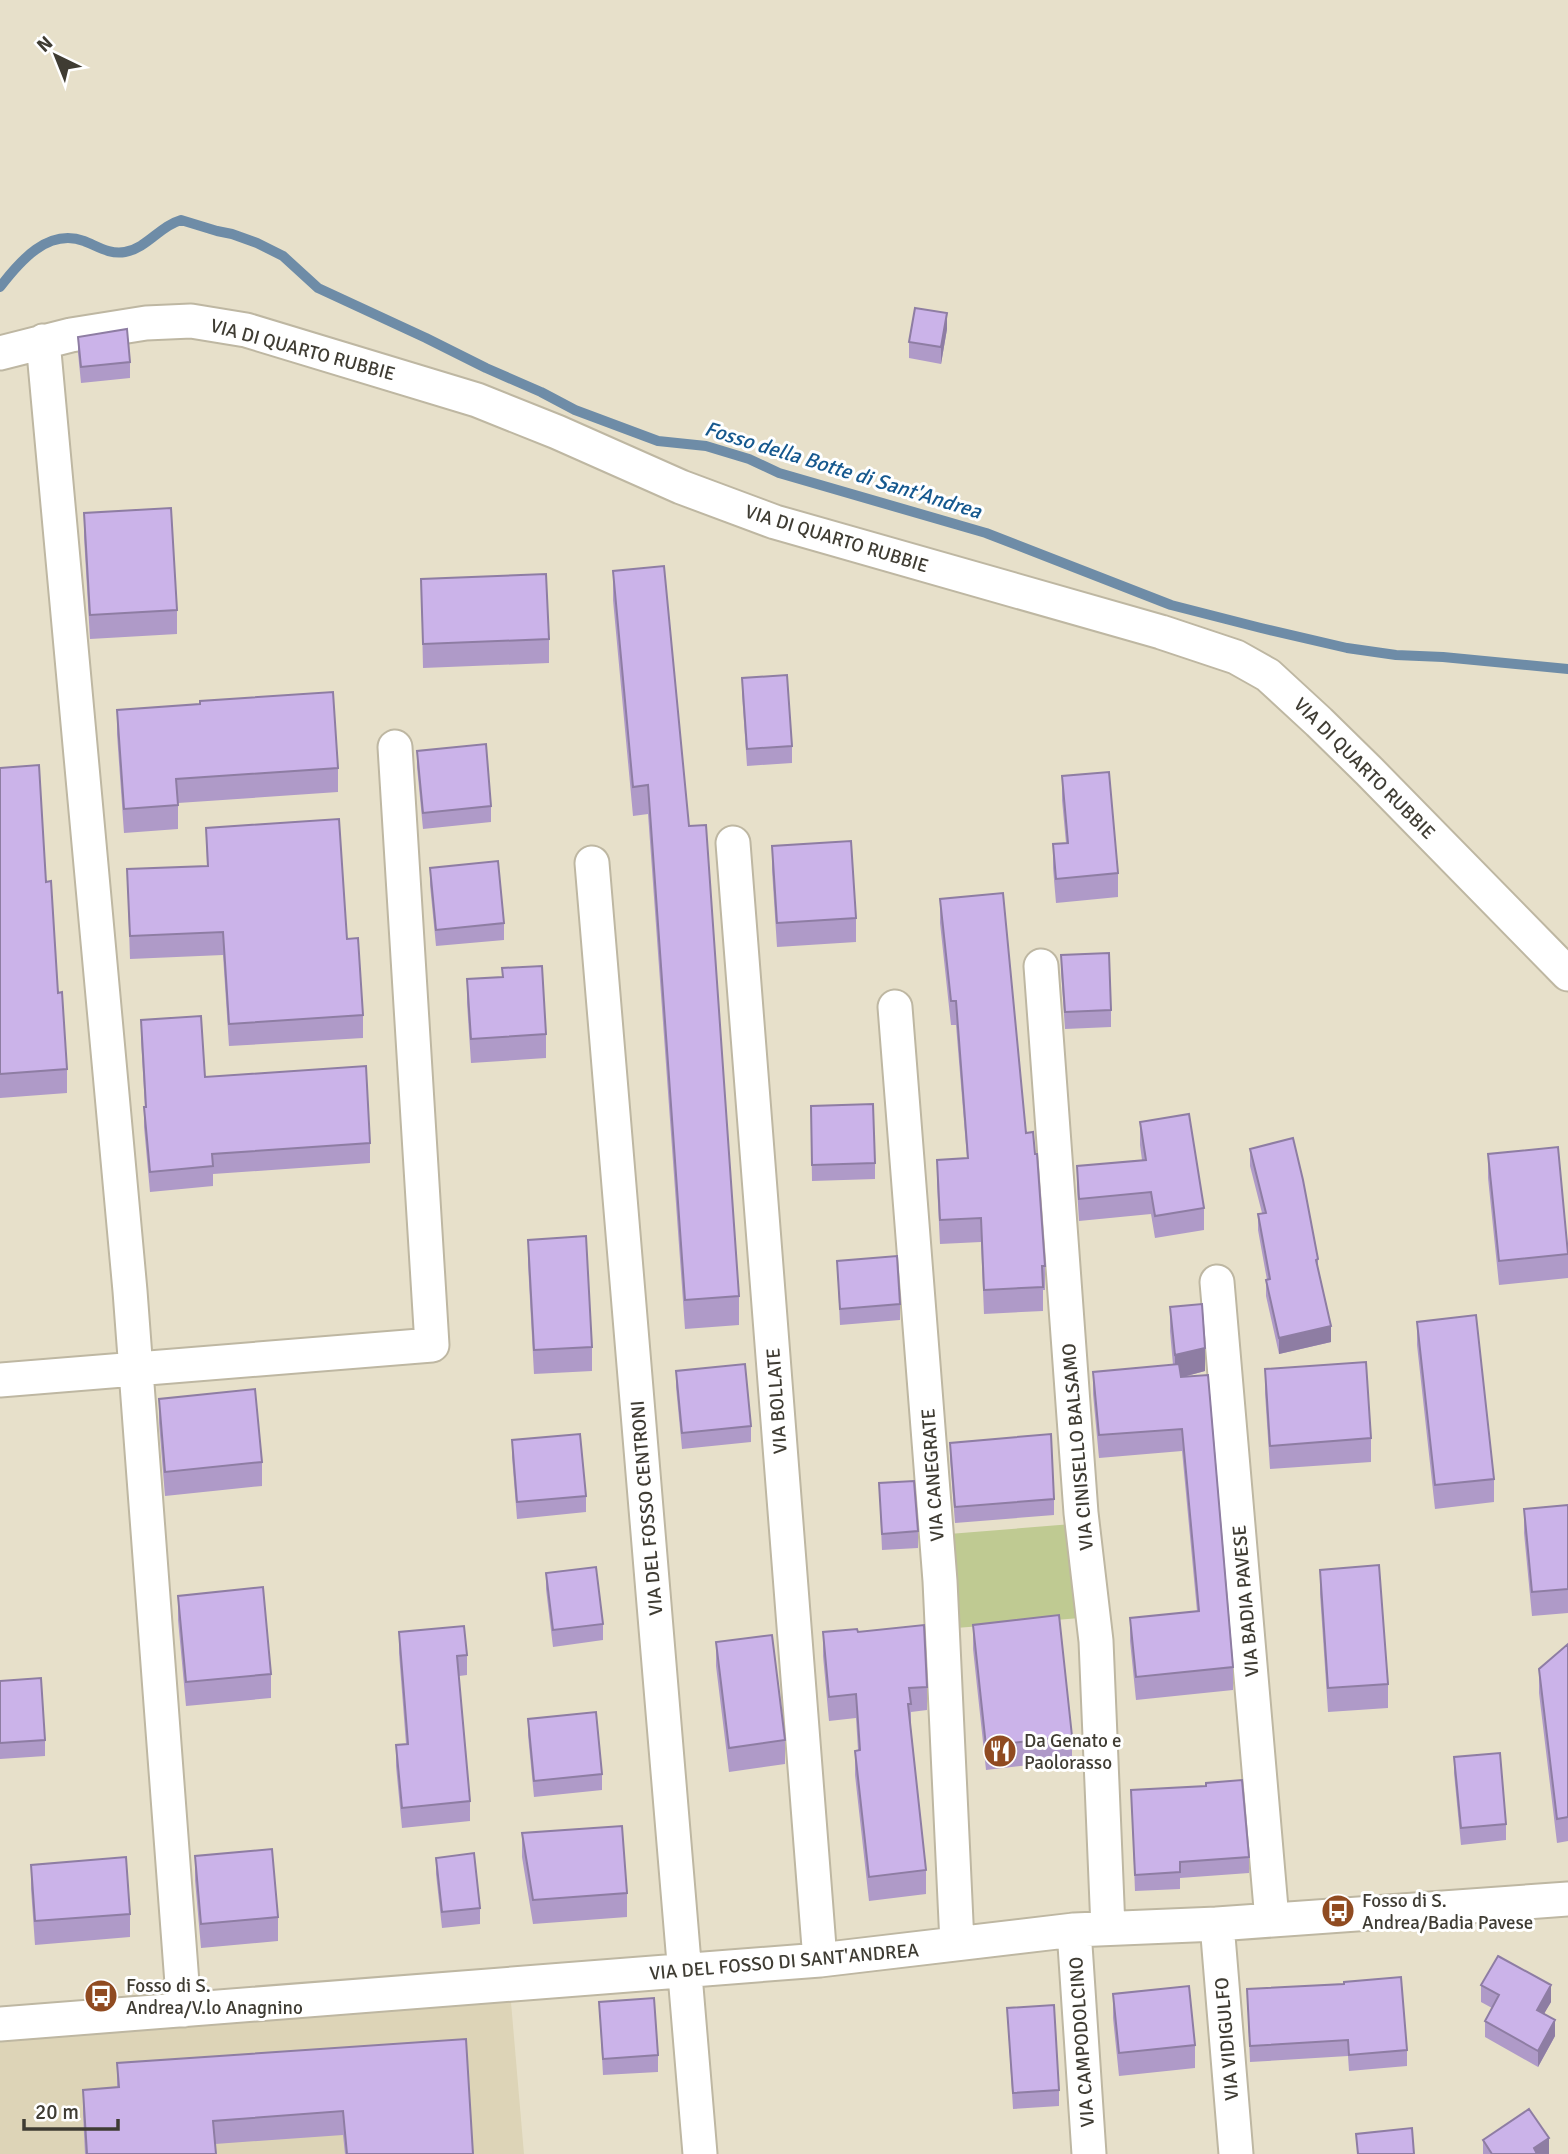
<svg xmlns="http://www.w3.org/2000/svg" width="1568" height="2154" viewBox="0 0 1568 2154" font-family="Signika,sans-serif">
<rect width="100%" height="100%" fill="#e7e0ca"/>
<path fill="#ddd4b7" d="M511 2002 524 2154H0V2040Z"/>
<path fill="#bfca92" d="M1072 1524 1080 1618 956 1628 949 1534Z"/>
<g fill="none" stroke-linecap="round" stroke-linejoin="round">
<path stroke="#6e8ca7" stroke-width="10" d="M0 287C20 261 48 228 84 241 97 246 110 255 125 252 147 248 160 226 181 220L217 231 232 234 257 243 283 256 318 288 426 338 486 368 541 392 575 410 658 441 706 446 749 459 779 473 986 533 1171 605 1261 628 1347 648 1396 655 1443 657 1568 669"/>
<defs>
<path id="minor" d="M43 341 130 1291 184 2010
M0 353 71 335 146 323 191 321 246 330 477 400 557 432 681 487 775 522 1161 632 1236 657 1268 675 1319 722 1369 771 1568 974
M733 843 820 1960
M592 863 700 2154
M1041 966 1081 1513 1096 1641 1108 1928
M895 1007 940 1581 957 1943
M1217 1282 1272 1920
M0 1380 432 1345 395 747
M1217 1924 1236 2154
M1074 1930 1089 2154
M0 2024 820 1960 1074 1930 1217 1924 1568 1899"/>
</defs>
<use href="#minor" stroke="#beb7a2" stroke-width="37"/>
<use href="#minor" stroke="#fff" stroke-width="33"/>
</g>
<path fill="#af9ac8" d="M947 329 941 364 909 358V342Z
M78 337 130 362V378L81 383 78 353Z
M84 513 177 610V634L90 639 84 537Z
M613 571 689 826 739 1296V1325L685 1329 648 814 633 816 613 600Z
M421 579 549 639V663L423 668Z
M742 678 792 746V763L747 766 742 694Z
M117 710 338 768V792L178 803V829L124 833 117 734Z
M417 751 491 806V822L423 829 417 767Z
M0 768 46 882 67 1069V1093L0 1098Z
M1062 776 1118 873V897L1056 903 1053 868V844L1066 843 1062 800Z
M206 828 347 939 363 1015V1038L229 1046 223 955 130 959 127 869 207 866Z
M772 846 856 918V942L777 947 772 870Z
M430 868 504 923V940L436 946 430 885Z
M940 899 1026 1133 1045 1266V1290H1043V1311L984 1314 981 1242 940 1244 937 1184V1160L967 1158 956 1025H951L940 923Z
M1061 955 1111 1010V1027L1065 1029 1061 971Z
M502 968 546 1034V1058L471 1063 467 1003V979L502 977Z
M141 1020 205 1077 370 1143V1163L213 1174V1186L150 1192 144 1127V1107H145L141 1040Z
M811 1122 875 1163V1179L812 1181Z
M1140 1122 1204 1208V1230L1155 1238 1151 1214 1079 1221 1077 1188V1166L1142 1160 1140 1145Z
M1250 1149 1318 1259V1268L1331 1342 1279 1354 1266 1296V1280H1267L1258 1230V1214L1262 1213 1250 1166Z
M1488 1154 1568 1247V1278L1499 1285 1488 1178Z
M528 1240 592 1347V1371L534 1374 528 1264Z
M837 1261 900 1304V1320L840 1325Z
M1170 1307 1205 1371 1183 1377 1233 1667V1690L1136 1700 1130 1641V1618L1197 1611 1182 1451 1099 1458 1093 1394V1372L1173 1365 1170 1331Z
M1417 1322 1494 1479V1502L1435 1509 1417 1345Z
M1265 1369 1371 1438V1462L1270 1469 1265 1393Z
M676 1371 751 1426V1442L682 1449 676 1387Z
M159 1399 262 1462V1486L165 1496 159 1423Z
M512 1440 586 1496V1512L517 1519 512 1457Z
M950 1443 1054 1499V1515L955 1523 950 1459Z
M879 1483 918 1531V1548L882 1550Z
M1568 1505V1613L1532 1616 1524 1533V1509Z
M1320 1570 1388 1684V1708L1328 1712 1320 1594Z
M546 1573 603 1624V1640L553 1647 546 1589Z
M178 1596 271 1674V1698L186 1706 178 1620Z
M973 1625 1072 1736V1760L986 1770 973 1649Z
M399 1632 467 1655V1675L459 1676 470 1801V1821L402 1828 396 1766V1745L406 1744 399 1653Z
M823 1632H858L927 1687V1710L911 1712V1728L926 1870V1894L869 1901 855 1775V1751L858 1750 856 1718 829 1721 823 1656Z
M716 1642 785 1740V1764L729 1772 716 1666Z
M1568 1644V1841L1557 1843 1539 1693V1669Z
M0 1681 45 1740V1756L0 1759Z
M528 1719 602 1774V1790L534 1797 528 1735Z
M1454 1757 1506 1824V1840L1461 1845 1454 1773Z
M1131 1790 1249 1857V1873L1180 1878V1889L1135 1891Z
M522 1833 627 1893V1917L533 1924 522 1857Z
M195 1856 278 1917V1941L201 1948 195 1880Z
M436 1858 480 1908V1924L442 1928 436 1874Z
M31 1865 130 1914V1937L35 1945 31 1889Z
M1481 1985 1551 2002 1544 2013 1555 2036 1538 2067 1485 2037V2021L1492 2008 1481 2002Z
M1247 1989 1407 2050V2066L1349 2071 1348 2056 1250 2062Z
M1113 1994 1195 2045V2068L1119 2076 1113 2018Z
M599 2002 658 2055V2072L603 2075Z
M1007 2008 1059 2090V2106L1013 2109Z
M466 2039 473 2154H345L343 2135 215 2144 216 2154H85L83 2114V2090L117 2087V2063Z
M1483 2140 1549 2154H1483Z"/>
<path fill="#8e7da3" d="M947 313V329L941 364V347Z
M1331 1326V1342L1279 1354V1338Z
M1205 1348V1371L1175 1379V1355Z
M1551 1985V2002L1537 2026V2010Z
M1555 2020V2036L1538 2067V2051Z
M1549 2138V2154H1534V2148Z"/>
<path fill="#cbb3e9" stroke="#8e7da3" stroke-width="2" d="M915 308 947 313 941 347 909 342Z
M127 329 130 362 81 367 78 337Z
M171 508 177 610 90 615 84 513Z
M664 566 689 826 706 825 739 1296 685 1300 648 785 633 787 613 571Z
M546 574 549 639 423 644 421 579Z
M787 675 792 746 747 749 742 678Z
M333 692 338 768 176 779 178 805 124 809 117 710 200 704V701Z
M486 744 491 806 423 813 417 751Z
M39 765 46 882 51 881 58 993 62 992 67 1069 0 1074V768Z
M1109 772 1118 873 1056 879 1053 844 1068 843 1062 776Z
M339 819 347 939 358 938 363 1015 229 1024 223 932 130 936 127 869 208 866 206 828Z
M851 841 856 918 777 923 772 846Z
M498 861 504 923 436 930 430 868Z
M1003 893 1026 1133 1033 1132 1035 1154H1037L1045 1266H1042L1043 1287 984 1290 981 1218 940 1220 937 1160 968 1158 956 1001H951L940 899Z
M1109 953 1111 1010 1065 1012 1061 955Z
M542 966 546 1034 471 1039 467 979 503 977 502 968Z
M201 1016 205 1077 366 1066 370 1143 212 1154 213 1166 150 1172 144 1107H146L141 1020Z
M873 1104 875 1163 812 1165 811 1106Z
M1189 1114 1204 1208 1155 1216 1151 1192 1079 1199 1077 1166 1146 1160 1140 1122Z
M1293 1138 1303 1180 1318 1259 1316 1260 1331 1326 1279 1338 1266 1280 1270 1279 1258 1214 1266 1213 1250 1149Z
M1558 1147 1568 1254 1499 1261 1488 1154Z
M586 1236 592 1347 534 1350 528 1240Z
M897 1256 900 1304 840 1309 837 1261Z
M1202 1304 1205 1348 1175 1355 1170 1307Z
M1476 1315 1494 1479 1435 1485 1417 1322Z
M1366 1362 1371 1438 1270 1446 1265 1369Z
M745 1364 751 1426 682 1433 676 1371Z
M1179 1364 1181 1377 1208 1375 1233 1667 1136 1677 1130 1618 1199 1611 1182 1429 1099 1435 1093 1372Z
M255 1389 262 1462 165 1472 159 1399Z
M580 1434 586 1496 517 1502 512 1440Z
M1051 1434 1054 1499 955 1507 950 1443Z
M914 1481 918 1531 882 1534 879 1483Z
M1568 1505V1589L1532 1592 1524 1509Z
M1379 1565 1388 1684 1328 1688 1320 1570Z
M596 1567 603 1624 553 1630 546 1573Z
M263 1587 271 1674 186 1682 178 1596Z
M1059 1615 1072 1736 986 1746 973 1625Z
M924 1625 927 1687 909 1688 911 1704H908L926 1870 869 1877 855 1751 860 1750 856 1694 829 1697 823 1632 857 1629 858 1632Z
M464 1626 467 1655 457 1656 470 1801 402 1808 396 1745 408 1744 399 1632Z
M772 1635 785 1740 729 1748 716 1642Z
M1568 1644V1817L1557 1819 1539 1669Z
M41 1678 45 1740 0 1743V1681Z
M596 1712 602 1774 534 1781 528 1719Z
M1500 1753 1506 1824 1461 1828 1454 1757Z
M1242 1780 1249 1857 1180 1862V1872L1135 1875 1131 1790 1206 1786V1783Z
M622 1826 627 1893 533 1900 522 1833Z
M272 1849 278 1917 201 1924 195 1856Z
M474 1853 480 1908 442 1912 436 1858Z
M126 1857 130 1914 35 1921 31 1865Z
M1498 1956 1551 1985 1537 2010 1555 2020 1538 2051 1485 2021 1499 1995 1481 1985Z
M1401 1977 1407 2050 1349 2055 1348 2040 1250 2046 1247 1989 1344 1984V1982Z
M1189 1986 1195 2045 1119 2053 1113 1994Z
M654 1998 658 2055 603 2059 599 2002Z
M1054 2005 1059 2090 1013 2093 1007 2008Z
M466 2039 473 2154H347L343 2111 213 2121 216 2154H87L83 2090 119 2087 117 2063Z
M1529 2109 1549 2138 1534 2148 1537 2154H1492L1483 2140Z
M1412 2128 1414 2154H1358L1356 2134Z"/>
<defs>
<symbol id="restaurant-disc" viewBox="-11 -11 22 22"><circle r="9.5" fill="#904b21" stroke="#fff"/><path d="M-5-6h1v4h1v-4h1v4h1v-4h1v5L-1.5 .5V6h-2V.5L-5-1ZM5-6V6H3V1.5H1.5Q1.5-4 5-6Z" fill="#fff"/></symbol>
<symbol id="bus-disc" viewBox="-11 -11 22 22"><circle r="9.5" fill="#904b21" stroke="#fff"/><path d="M-5-6H5V4H4V6H2V4H-2V6H-4V4H-5ZM-3.5-4V0h7V-4ZM-3.5 1.2v1.5H-2V1.2ZM2 1.2v1.5H3.5V1.2Z" fill="#fff"/></symbol>
</defs>
<g fill-rule="evenodd">
<use href="#restaurant-disc" x="981" y="1732" width="38" height="38"/>
<use href="#bus-disc" x="1319" y="1892" width="38" height="38"/>
<use href="#bus-disc" x="82" y="1977" width="38" height="38"/>
</g>
<g text-anchor="middle" stroke-width="6" stroke-linejoin="round" paint-order="stroke">
<g font-size="19" fill="#3f3c33" stroke="#fff">
<text transform="translate(303 349) rotate(15)" y="7">VIA DI QUARTO RUBBIE</text>
<text transform="translate(837 538) rotate(17)" y="7">VIA DI QUARTO RUBBIE</text>
<text transform="translate(1365 768) rotate(45)" y="7">VIA DI QUARTO RUBBIE</text>
<text transform="translate(776 1401) rotate(-94)" y="7">VIA BOLLATE</text>
<text transform="translate(1077 1447) rotate(-95)" y="7">VIA CINISELLO BALSAMO</text>
<text transform="translate(932 1475) rotate(-94)" y="7">VIA CANEGRATE</text>
<text transform="translate(646 1508) rotate(-95)" y="7">VIA DEL FOSSO CENTRONI</text>
<text transform="translate(1245 1601) rotate(-95)" y="7">VIA BADIA PAVESE</text>
<text transform="translate(784 1961) rotate(-5)" y="7">VIA DEL FOSSO DI SANT'ANDREA</text>
<text transform="translate(1226 2039) rotate(-95)" y="7">VIA VIDIGULFO</text>
<text transform="translate(1081 2042) rotate(-94)" y="7">VIA CAMPODOLCINO</text>
</g>
<g font-size="19" fill="#3f3c33" stroke="#fff" text-anchor="start">
<text x="1024" y="1747">Da Genato e<tspan x="1024" dy="22">Paolorasso</tspan></text>
<text x="1362" y="1907">Fosso di S.<tspan x="1362" dy="22">Andrea/Badia Pavese</tspan></text>
<text x="126" y="1992">Fosso di S.<tspan x="126" dy="22">Andrea/V.lo Anagnino</tspan></text>
</g>
<g font-size="21" font-style="italic" fill="#15588e" stroke="#fff">
<text transform="translate(843 470) rotate(17)" y="7">Fosso della Botte di Sant'Andrea</text>
</g>
</g>
<g transform="translate(56 56) rotate(317)" stroke="#ffffff" stroke-width="5" paint-order="stroke">
<path d="M0-5L12 26L0 18L-12 26Z" fill="#3f3c33"/>
<text y="-10" font-size="19" font-weight="bold" text-anchor="middle" fill="#3f3c33">N</text>
</g>
<path d="M24 2119v10h94v-10" fill="none" stroke="#3f3c33" stroke-width="3.5"/>
<text x="35" y="2119" font-size="21" fill="#3f3c33" stroke="#ffffff" stroke-width="5" paint-order="stroke">20 m</text>
</svg>
